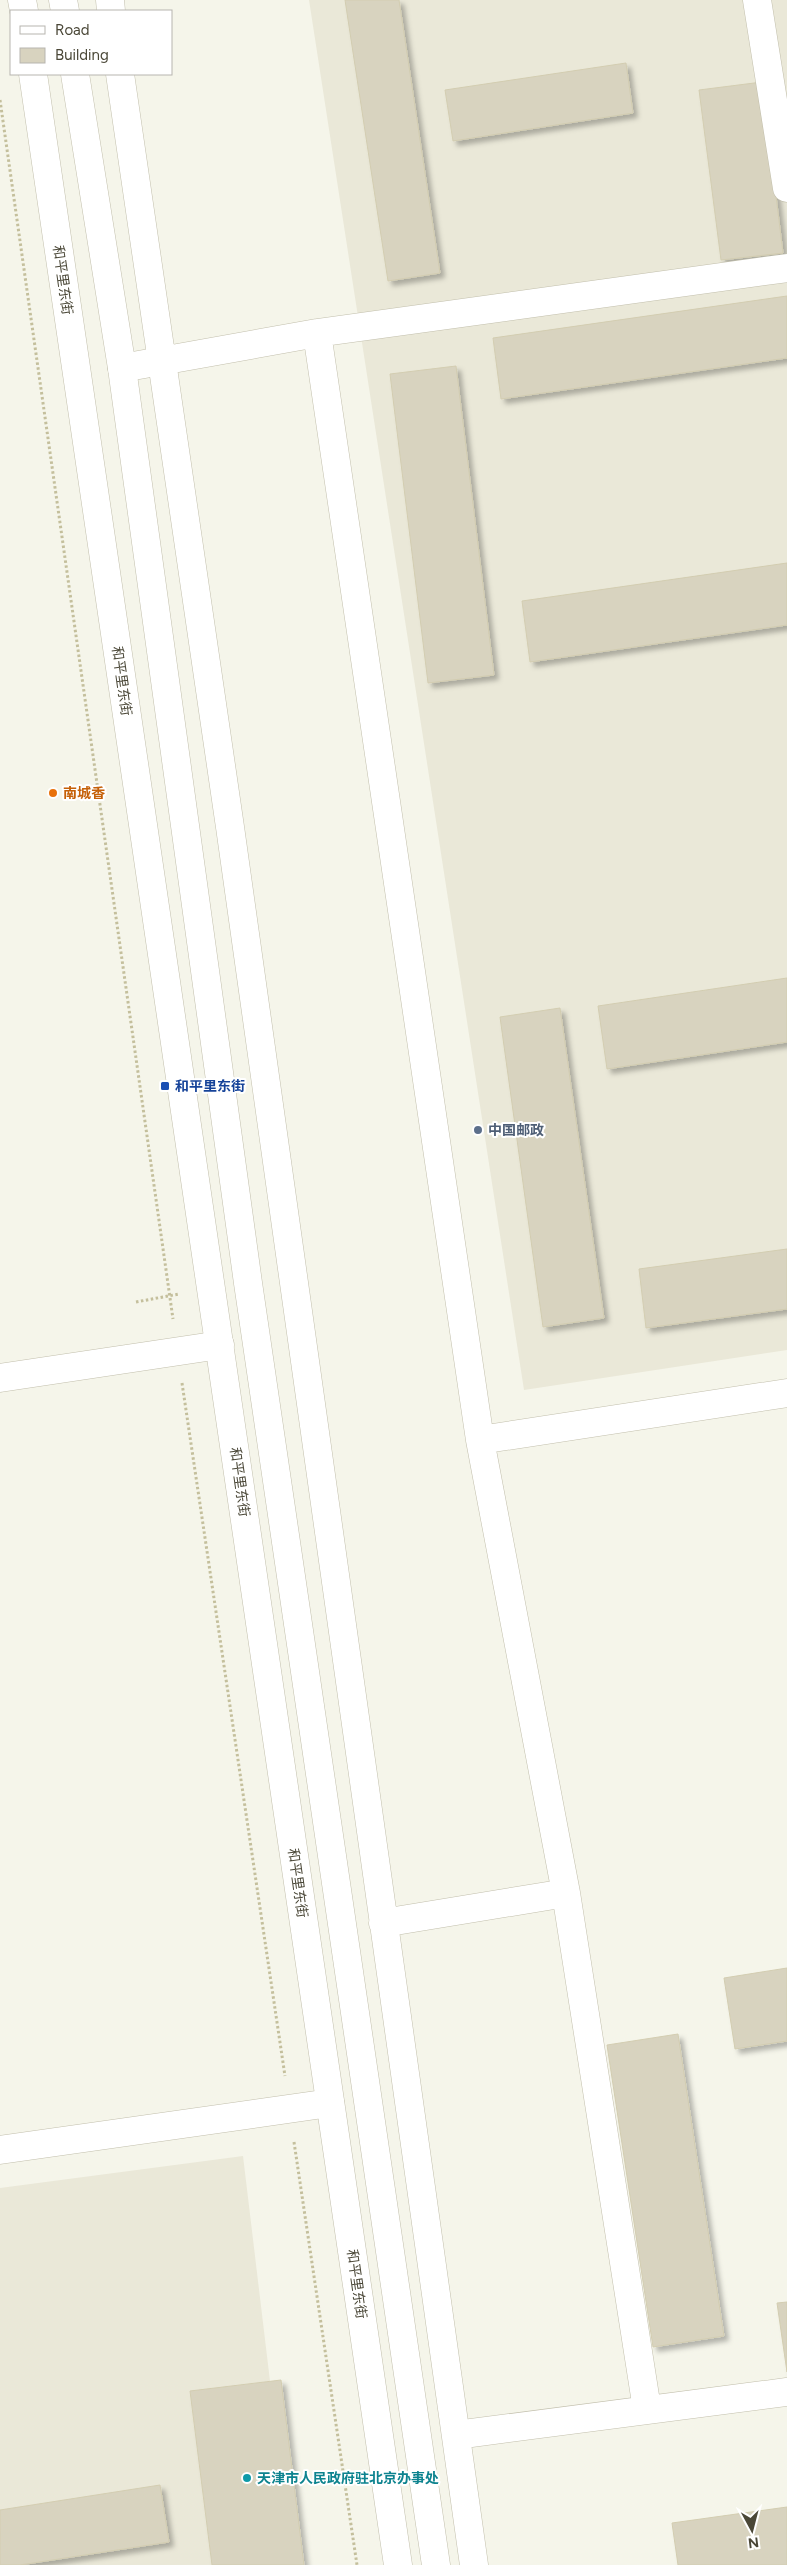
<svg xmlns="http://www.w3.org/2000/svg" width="787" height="2565" viewBox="0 0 787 2565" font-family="Figtree,'Noto Sans SC',sans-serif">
<defs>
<filter id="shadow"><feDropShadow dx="4.5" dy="4.5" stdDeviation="2.5" flood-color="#0004"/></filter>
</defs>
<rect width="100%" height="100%" fill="#f5f5ea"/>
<path fill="#eae8d8" d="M309 0H787V1350L524 1390Z
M243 2156 270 2381 190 2392 212 2565H0V2188Z"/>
<path fill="#d8d3bf" stroke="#d3cdb1" filter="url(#shadow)" d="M345 0H399L440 273 388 281Z
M626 63 633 113 453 141 445 90Z
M762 82 783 253 721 260 699 90Z
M787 296V358L501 399 493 338Z
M456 366 494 675 428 683 390 374Z
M787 563V625L530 662 522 601Z
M787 978V1042L607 1069 598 1006Z
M560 1008 604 1318 543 1327 500 1017Z
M787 1249V1309L646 1328 639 1269Z
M787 1968V2041L735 2049 724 1978Z
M678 2034 724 2336 653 2347 607 2045Z
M787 2302V2372L777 2303Z
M281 2380 304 2565H212L190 2391Z
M160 2485 169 2542 20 2565H0V2510Z
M787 2507V2565H678L672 2523Z"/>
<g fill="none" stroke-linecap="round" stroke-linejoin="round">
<defs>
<path id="minor" d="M110 0 111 11
M757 0 787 188
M120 74 230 827 474 2565
M317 333 787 268
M122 368 317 333 480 1440 566 1893 647 2409
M0 1378 220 1345
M480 1440 787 1393
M383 1923 566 1893
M0 2150 330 2103
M456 2435 787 2392"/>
<path id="tertiary" d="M22 0 24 11
M63 0 65 11
M33 74 398 2565
M75 74 122 368 248 1283 436 2565"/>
</defs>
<use href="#minor" stroke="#c2bfac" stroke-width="29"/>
<use href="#tertiary" stroke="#c2bfac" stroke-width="29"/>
<path stroke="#c4bf9c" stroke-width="3" stroke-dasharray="2.5 2.5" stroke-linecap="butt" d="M0 100 173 1319
M136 1302 179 1294
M182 1383 285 2076
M294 2142 357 2565"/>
<use href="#minor" stroke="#fff" stroke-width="28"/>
<use href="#tertiary" stroke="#fff" stroke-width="28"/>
</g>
<circle fill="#e8710a" stroke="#fff" stroke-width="2" cx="53" cy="793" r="5"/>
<rect fill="#1a4fb4" stroke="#fff" stroke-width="2" x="160" y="1081" width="10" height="10" rx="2.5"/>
<circle fill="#5c6f8a" stroke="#fff" stroke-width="2" cx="478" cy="1130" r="5"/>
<circle fill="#0f9aa8" stroke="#fff" stroke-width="2" cx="247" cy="2478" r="5"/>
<g text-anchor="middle" stroke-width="4" stroke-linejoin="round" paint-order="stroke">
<g font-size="14" fill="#4a4737" stroke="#fff">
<text transform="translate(63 280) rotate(82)" y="5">和平里东街</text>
<text transform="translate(122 681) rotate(82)" y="5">和平里东街</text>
<text transform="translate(240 1482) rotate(82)" y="5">和平里东街</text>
<text transform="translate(298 1883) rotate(82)" y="5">和平里东街</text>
<text transform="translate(357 2284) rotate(82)" y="5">和平里东街</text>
</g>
<g font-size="14" font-weight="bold" fill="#c56008" stroke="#fff" text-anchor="start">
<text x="63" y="798">南城香</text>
</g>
<g font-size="14" font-weight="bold" fill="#164399" stroke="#fff" text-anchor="start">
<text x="175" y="1091">和平里东街</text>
</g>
<g font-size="14" font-weight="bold" fill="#4e5e75" stroke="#fff" text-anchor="start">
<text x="488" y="1135">中国邮政</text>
</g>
<g font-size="14" font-weight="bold" fill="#0d838f" stroke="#fff" text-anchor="start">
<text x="257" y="2483">天津市人民政府驻北京办事处</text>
</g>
</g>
<rect x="10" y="10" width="162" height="65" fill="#ffffff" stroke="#b7b5af"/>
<rect x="20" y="26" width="25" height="8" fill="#ffffff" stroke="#b7b5af"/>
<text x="55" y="35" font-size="15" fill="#4a4737">Road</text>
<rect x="20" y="48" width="25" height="15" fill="#d8d3bf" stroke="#b7b5af"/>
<text x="55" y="60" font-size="15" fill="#4a4737">Building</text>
<g transform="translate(752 2530) rotate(173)" stroke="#ffffff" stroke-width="4" paint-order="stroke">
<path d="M0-4L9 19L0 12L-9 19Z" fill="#4a4737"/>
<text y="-8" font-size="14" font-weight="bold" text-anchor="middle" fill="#4a4737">N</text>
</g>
</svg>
